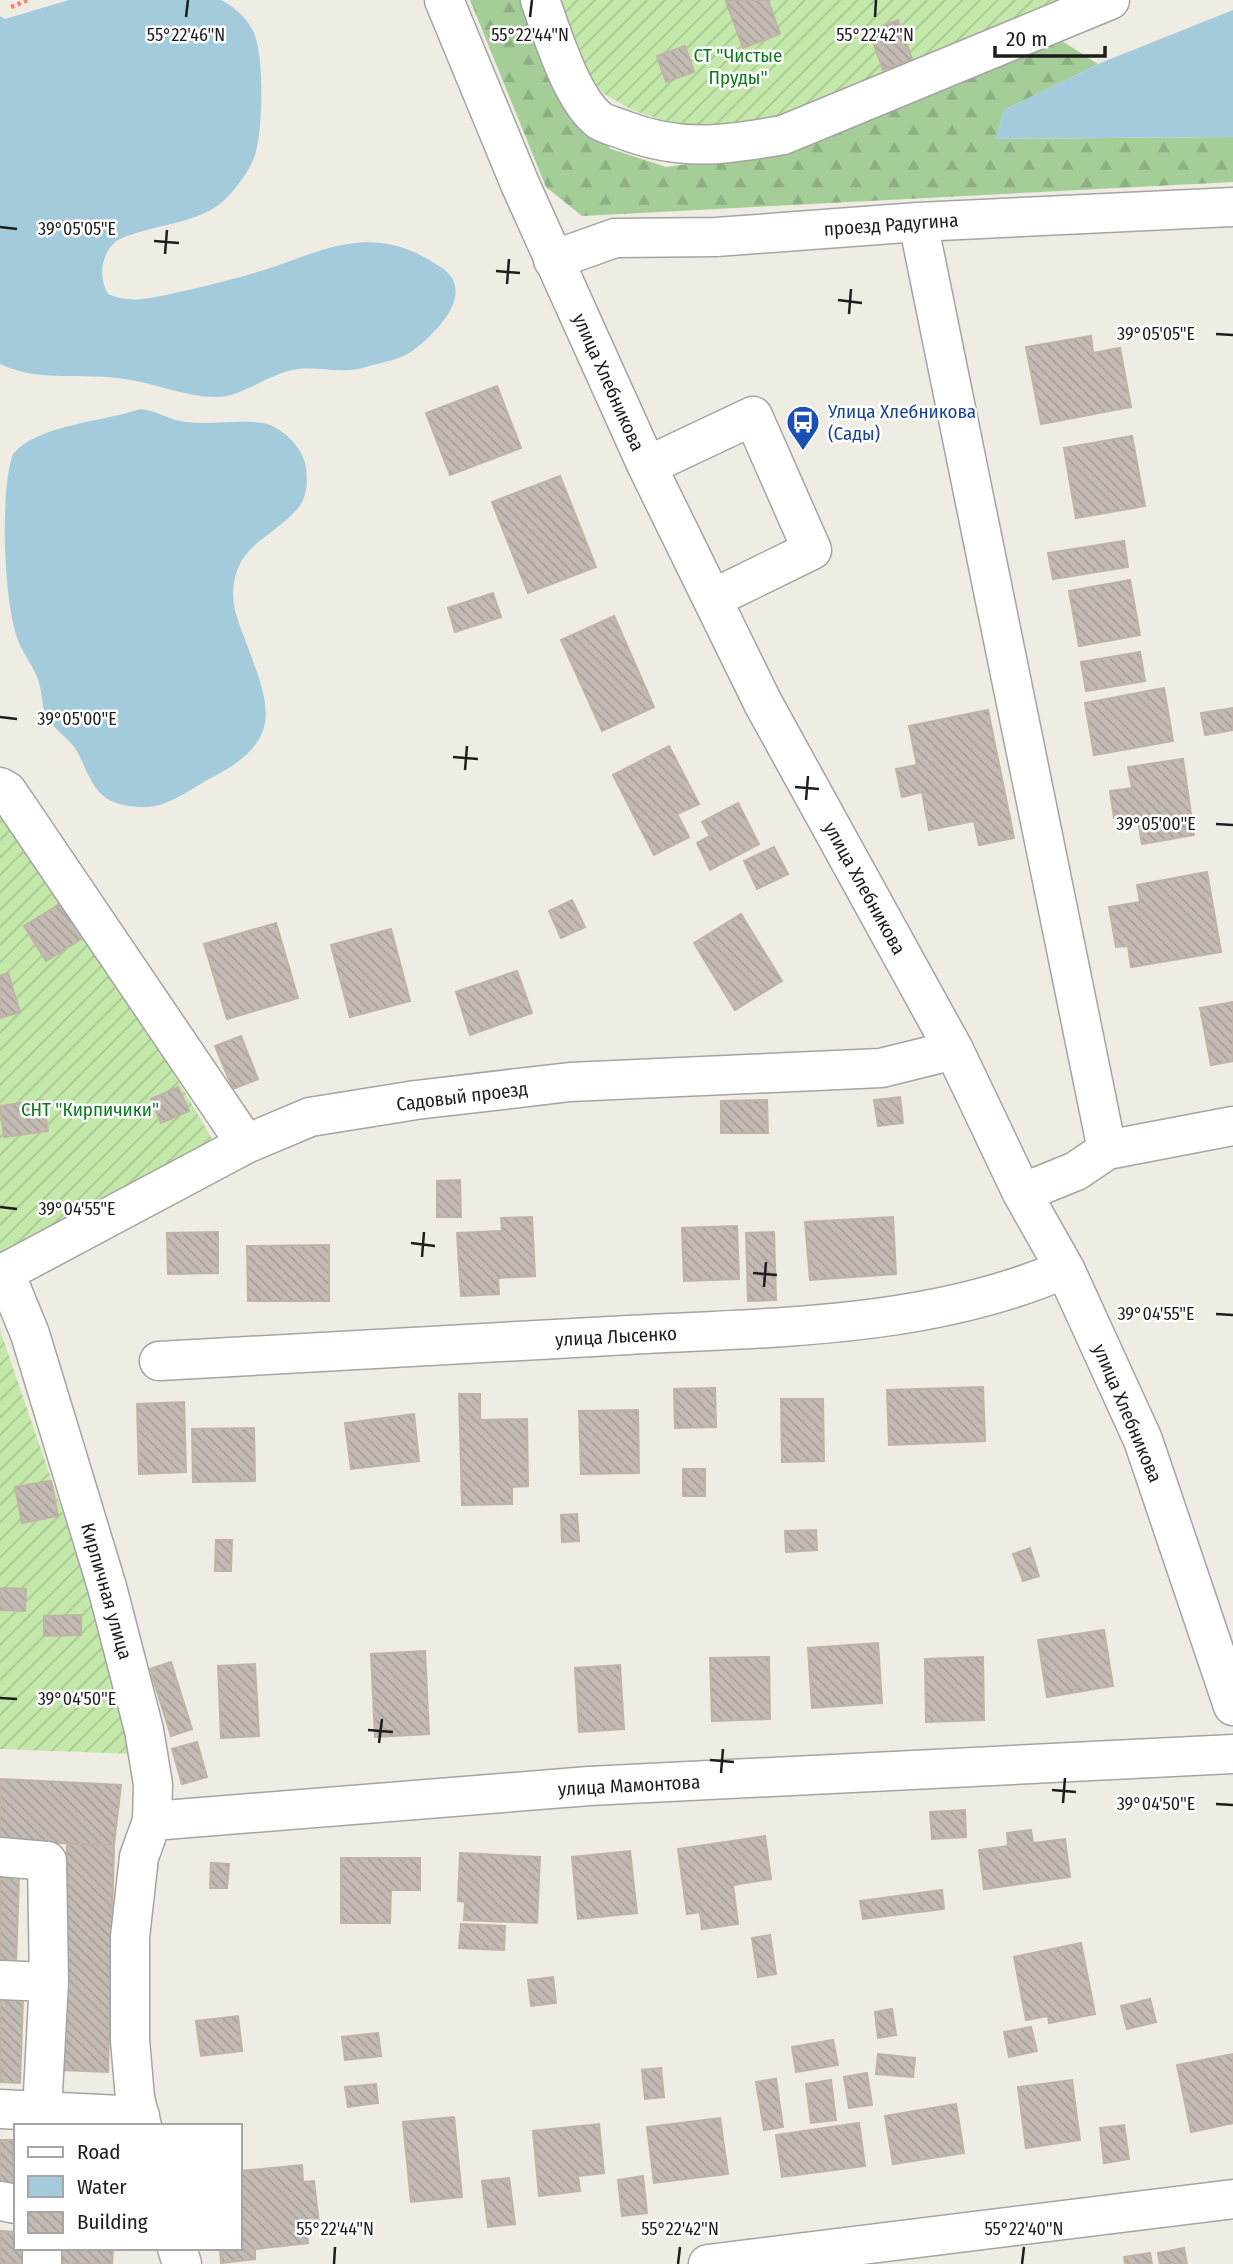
<svg xmlns="http://www.w3.org/2000/svg" width="1233" height="2264" viewBox="0 0 1233 2264" font-family="'Fira Sans Condensed',sans-serif">
<defs>
<pattern id="forest-firs" width="22" height="20" patternUnits="userSpaceOnUse" patternTransform="scale(1.75)"><rect width="22" height="20" fill="#a4cd98"/><path d="M5 1l3.5 6h-7zM16 11l3.5 6h-7z" fill="#8db083"/></pattern>
<pattern id="garden-furrows" width="10" height="10" patternUnits="userSpaceOnUse" patternTransform="scale(1.75)"><rect width="10" height="10" fill="#c3e8a9"/><path d="M-1 1l2-2M0 10L10 0M9 11l2-2" fill="none" stroke="#a7c791"/></pattern>
<pattern id="building-back-hatch" width="6" height="6" patternUnits="userSpaceOnUse" patternTransform="scale(1.75)"><rect width="6" height="6" fill="#c3bbb3"/><path d="M-1 5l2 2M0 0l6 6M5-1l2 2" fill="none" stroke="#a7a09a"/></pattern>
</defs>
<rect width="100%" height="100%" fill="#eeece3"/>
<path fill="url(#forest-firs)" d="M470 0H529L576 115 611 149 666 167 754 155 1051 34 1098 64 1004 110 996 139 1233 137V182L582 216 546 187Z"/>
<path fill="url(#garden-furrows)" d="M550 0H1070L748 133 683 127 632 110 604 94 572 56Z
M0 806 92 935 213 1140 0 1256Z
M0 1330 80 1563 137 1754 0 1749Z"/>
<path fill="#a4cbdc" d="M69 0H221C233 6 245 16 252 29 265 50 263 131 255 155 249 172 234 192 221 203 195 225 146 225 116 241 101 255 98 276 108 294 129 304 152 298 175 293 210 285 248 276 282 264 343 241 384 228 442 268 478 293 434 335 411 352 399 360 379 363 366 367 342 375 316 365 292 370 268 375 240 397 218 397 187 398 156 383 125 379 84 372 39 383 0 364V16L5 19Z
M1233 10V137L996 139 1004 110 1098 64Z
M140 409C155 410 166 418 180 421 207 426 236 419 263 423 283 427 304 449 306 468 308 483 307 497 298 508 275 536 240 543 234 583 231 602 236 616 243 634 268 703 289 738 211 778 192 788 168 807 146 807 133 807 118 806 106 798 89 785 86 766 75 748 67 737 54 729 47 717 41 706 43 694 39 683 35 667 23 655 18 640 3 601 0 488 13 454 38 424 104 422 140 409Z"/>
<path fill="url(#building-back-hatch)" stroke="#c0b3a6" stroke-width="2" d="M729 0H768L780 34 743 48 726 1Z
M898 20 912 59 883 70 869 31Z
M685 46 694 72 666 82 657 56Z
M1091 336 1093 353 1120 348 1131 407 1041 424 1026 347Z
M497 386 521 448 450 475 426 413Z
M1132 436 1145 506 1076 518 1064 448Z
M560 476 596 567 528 593 492 502Z
M1124 541 1128 567 1053 579 1048 553Z
M1130 580 1140 635 1079 646 1069 591Z
M493 593 501 617 455 632 448 608Z
M614 616 654 707 602 731 561 640Z
M1140 652 1145 681 1086 691 1081 662Z
M1164 688 1173 741 1094 755 1085 703Z
M1233 708V730L1205 735 1201 713Z
M988 710 1014 838 979 845 974 821 929 830 922 792 902 797 896 769 917 765 909 726Z
M669 746 699 804 677 814 689 837 654 855 613 775Z
M1183 759 1194 835 1142 844 1137 814 1114 818 1110 791 1132 788 1128 767Z
M738 803 759 844 710 870 697 843 710 836 702 822Z
M774 847 788 874 757 889 744 861Z
M1207 872 1221 952 1131 967 1128 946 1116 947 1109 907 1140 902 1137 885Z
M572 900 585 927 561 938 549 911Z
M62 903 83 938 46 961 24 926Z
M741 914 782 981 735 1010 694 943Z
M276 923 298 998 227 1019 204 944Z
M391 929 410 1001 350 1017 331 945Z
M517 971 532 1013 470 1035 456 992Z
M8 973 20 1012 0 1018V976Z
M1233 1002V1061L1211 1065 1200 1008Z
M241 1036 258 1079 233 1089 215 1046Z
M178 1087 189 1111 161 1123 151 1099Z
M900 1097 903 1123 878 1126 874 1100Z
M43 1100 48 1131 4 1137 0 1106Z
M767 1100 768 1133H721V1101Z
M460 1180 461 1217H437V1181Z
M532 1217 535 1276 498 1278 499 1294 461 1296 457 1233 502 1231 501 1218Z
M893 1217 896 1274 810 1280 805 1222Z
M737 1226 739 1279 684 1281 682 1228Z
M218 1232V1273L168 1274 167 1233Z
M774 1232 776 1300 748 1301 746 1233Z
M329 1245V1301H248L247 1246Z
M983 1387 985 1441 889 1445 887 1390Z
M715 1388 716 1427 675 1428 674 1389Z
M459 1394H480V1420L527 1419 528 1486 512 1487V1504L462 1505Z
M781 1399H823L824 1461 782 1462Z
M184 1402 186 1472 139 1474 137 1404Z
M638 1410 639 1473 581 1474 579 1411Z
M414 1414 419 1461 351 1469 345 1423Z
M254 1428 255 1481 193 1482 192 1429Z
M683 1469H705V1496H683Z
M51 1481 58 1516 22 1523 15 1487Z
M577 1514 579 1541 562 1542 561 1515Z
M816 1530 817 1550 786 1552 785 1531Z
M216 1540H232L231 1571H215Z
M1030 1548 1039 1576 1023 1581 1013 1554Z
M0 1588 26 1589 25 1611 0 1610Z
M81 1615V1635L44 1636V1616Z
M1104 1630 1113 1686 1047 1697 1038 1640Z
M878 1643 882 1703 812 1708 808 1648Z
M425 1651 429 1734 375 1737 371 1654Z
M769 1657 770 1719 712 1721 710 1658Z
M983 1657 984 1720 926 1722 925 1659Z
M171 1662 192 1729 171 1736 150 1669Z
M255 1664 259 1736 221 1738 218 1666Z
M620 1665 624 1729 579 1732 575 1668Z
M197 1742 207 1777 182 1784 172 1749Z
M0 1779 121 1785 114 1845 0 1841Z
M965 1810 966 1837 932 1839 930 1812Z
M1031 1830 1033 1843 1065 1839 1070 1877 984 1889 979 1850 1008 1846 1007 1833Z
M765 1836 771 1879 733 1885 738 1924 702 1929 700 1912 687 1914 678 1849Z
M67 1844 114 1845 108 2072 61 2070Z
M630 1851 637 1913 578 1919 572 1857Z
M460 1853 540 1857 537 1923 464 1920 465 1902 458 1901Z
M341 1858H420V1890H391L390 1923H341Z
M211 1863 229 1864 227 1888H210Z
M0 1878H19L16 1963 0 1962Z
M942 1890 944 1909 863 1919 860 1901Z
M461 1924 505 1926 504 1950 459 1948Z
M770 1935 776 1974 758 1977 752 1938Z
M1081 1943 1095 2014 1049 2023 1048 2016 1026 2020 1014 1957Z
M553 1977 556 2003 531 2006 528 1980Z
M0 1999H23L20 2083 0 2082Z
M1150 1999 1156 2022 1127 2029 1121 2006Z
M892 2009 896 2035 878 2038 875 2012Z
M238 2016 242 2051 201 2056 196 2021Z
M1031 2027 1037 2051 1009 2057 1004 2032Z
M378 2033 381 2056 345 2060 342 2037Z
M833 2040 838 2065 796 2072 792 2047Z
M878 2054 915 2058 913 2077 876 2074Z
M1233 2054V2123L1191 2132 1177 2065Z
M661 2068 664 2097 645 2099 642 2070Z
M867 2073 872 2105 849 2108 844 2077Z
M776 2079 783 2127 764 2130 756 2082Z
M831 2080 836 2120 811 2123 806 2084Z
M1072 2080 1080 2140 1026 2148 1018 2087Z
M376 2084 378 2103 348 2107 345 2087Z
M956 2104 964 2153 893 2164 885 2116Z
M454 2117 462 2197 411 2202 403 2122Z
M720 2118 728 2174 654 2183 647 2127Z
M859 2123 865 2166 782 2177 776 2135Z
M599 2124 604 2173 578 2176 580 2191 539 2196 533 2131Z
M1124 2125 1129 2159 1104 2163 1100 2128Z
M0 2140H16V2186H0Z
M302 2165 303 2182 314 2181 319 2224 307 2225 308 2243 255 2249V2259L221 2263 220 2248H240V2171Z
M643 2176 647 2213 622 2216 618 2180Z
M509 2178 515 2224 488 2227 482 2181Z
M0 2231 16 2232V2248H24L23 2264H0Z
M56 2248H113L112 2264H55Z
M1184 2248 1187 2264H1160L1158 2253Z
M1150 2253 1152 2264H1125L1124 2257Z"/>
<g fill="none" stroke-linecap="round" stroke-linejoin="round">
<defs>
<path id="minor" d="M444 0 520 184 647 466 763 703 954 1050 1022 1193 1065 1269 1143 1440 1233 1706
M540 0C552 33 571 98 599 120 606 125 617 127 624 130 681 152 726 145 783 135L1110 0
M918 222 1107 1150
M553 260 615 238 716 237 918 222 1233 207
M647 466 753 416 812 550 712 599
M0 787 7 791 246 1144
M1022 1193 1076 1171 1107 1150 1233 1126
M5 1273 30 1334 107 1587 144 1730 153 1784 152 1821 139 1857 130 1937V2040L135 2098 142 2126
M0 1275 246 1144 310 1117 416 1100 570 1082 881 1068 954 1050
M159 1361C315 1352 472 1343 629 1335 776 1327 928 1328 1065 1269
M152 1821 589 1786 1233 1754
M0 1857 47 1861 49 1982 42 2111
M0 1980 49 1982
M0 2109 140 2116
M0 2201 16 2204
M177 2248 182 2264
M42 2264V2248
M708 2264 1233 2199"/>
</defs>
<use href="#minor" stroke="#a4a4a4" stroke-width="41"/>
<path stroke="#f8856b" stroke-width="4.5" stroke-dasharray="3.5 3.5" stroke-linecap="butt" d="M11 7 28 0"/>
<use href="#minor" stroke="#fff" stroke-width="38"/>
</g>
<path fill="none" stroke="#1d1d1d" stroke-width="2.5" d="M186 17 188 0M530 17 532 0M875 17 876 0M0 227 17 229M154 241 179 243M165 254 167 230M496 271 520 273M507 284 509 259M838 300 862 303M849 314 851 289M1216 334 1233 335M0 717 17 719M453 757 478 759M465 770 467 746M795 787 819 789M806 800 808 776M1216 824 1233 825M0 1207 17 1209M411 1243 435 1246M422 1257 424 1232M753 1273 777 1275M764 1287 766 1262M1216 1314 1233 1315M0 1698 17 1699M368 1730 393 1732M379 1743 382 1719M710 1760 734 1762M721 1773 723 1749M1052 1790 1076 1792M1063 1803 1065 1778M1216 1804 1233 1805M334 2264 335 2247M678 2264 680 2247M1022 2264 1024 2247"/>
<defs>
<symbol id="bus-pin" viewBox="-11 -11 22 30"><path d="M0 17L-7.5 6A9.5 9.5 0 1 1 7.5 6Z" fill="#1a4fb4" stroke="#fff"/><path d="M-5-6H5V4H4V6H2V4H-2V6H-4V4H-5ZM-3.5-4V0h7V-4ZM-3.5 1.2v1.5H-2V1.2ZM2 1.2v1.5H3.5V1.2Z" fill="#fff"/></symbol>
</defs>
<g fill-rule="evenodd">
<use href="#bus-pin" x="784" y="403" width="38" height="52"/>
</g>
<g text-anchor="middle" stroke-width="5" stroke-linejoin="round" paint-order="stroke">
<g font-size="19" fill="#0d7a1e" stroke="#fff">
<text x="738" y="62">СТ "Чистые<tspan x="738" dy="22">Пруды"</tspan></text>
<text x="90" y="1116">СНТ "Кирпичики"</text>
</g>
<g font-size="19" fill="#1d1d1d" stroke="#fff">
<text transform="translate(891 224) rotate(-4)" y="7">проезд Радугина</text>
<text transform="translate(609 382) rotate(66)" y="7">улица Хлебникова</text>
<text transform="translate(865 888) rotate(61)" y="7">улица Хлебникова</text>
<text transform="translate(462 1096) rotate(-7)" y="7">Садовый проезд</text>
<text transform="translate(616 1336) rotate(-3)" y="7">улица Лысенко</text>
<text transform="translate(1128 1413) rotate(67)" y="7">улица Хлебникова</text>
<text transform="translate(107 1591) rotate(74)" y="7">Кирпичная улица</text>
<text transform="translate(629 1785) rotate(-3)" y="7">улица Мамонтова</text>
</g>
<g font-size="19" fill="#164399" stroke="#fff" text-anchor="start">
<text x="828" y="418">Улица Хлебникова<tspan x="828" dy="22">(Сады)</tspan></text>
</g>
</g>
<g font-size="18" text-anchor="middle" fill="#1d1d1d" stroke="#fff" stroke-width="5" stroke-linejoin="round" paint-order="stroke">
<text x="875" y="41">55°22'42"N</text>
<text x="186" y="41">55°22'46"N</text>
<text x="530" y="41">55°22'44"N</text>
<text x="77" y="235">39°05'05"E</text>
<text x="1156" y="340">39°05'05"E</text>
<text x="77" y="725">39°05'00"E</text>
<text x="1156" y="830">39°05'00"E</text>
<text x="77" y="1215">39°04'55"E</text>
<text x="1156" y="1320">39°04'55"E</text>
<text x="77" y="1705">39°04'50"E</text>
<text x="1156" y="1810">39°04'50"E</text>
<text x="335" y="2235">55°22'44"N</text>
<text x="680" y="2235">55°22'42"N</text>
<text x="1024" y="2235">55°22'40"N</text>
</g>
<rect x="14" y="2124" width="228" height="126" fill="#ffffff" stroke="#a5a5a5" stroke-width="2"/>
<rect x="28" y="2147" width="35" height="10" fill="#ffffff" stroke="#a5a5a5" stroke-width="2"/>
<text x="77" y="2159" font-size="21" fill="#1d1d1d">Road</text>
<rect x="28" y="2176" width="35" height="21" fill="#a4cbdc" stroke="#a5a5a5" stroke-width="2"/>
<text x="77" y="2194" font-size="21" fill="#1d1d1d">Water</text>
<rect x="28" y="2212" width="35" height="21" fill="url(#building-back-hatch)" stroke="#a5a5a5" stroke-width="2"/>
<text x="77" y="2229" font-size="21" fill="#1d1d1d">Building</text>
<path d="M995 46v10h110v-10" fill="none" stroke="#1d1d1d" stroke-width="3.5"/>
<text x="1006" y="46" font-size="21" fill="#1d1d1d" stroke="#ffffff" stroke-width="5" paint-order="stroke">20 m</text>
</svg>
